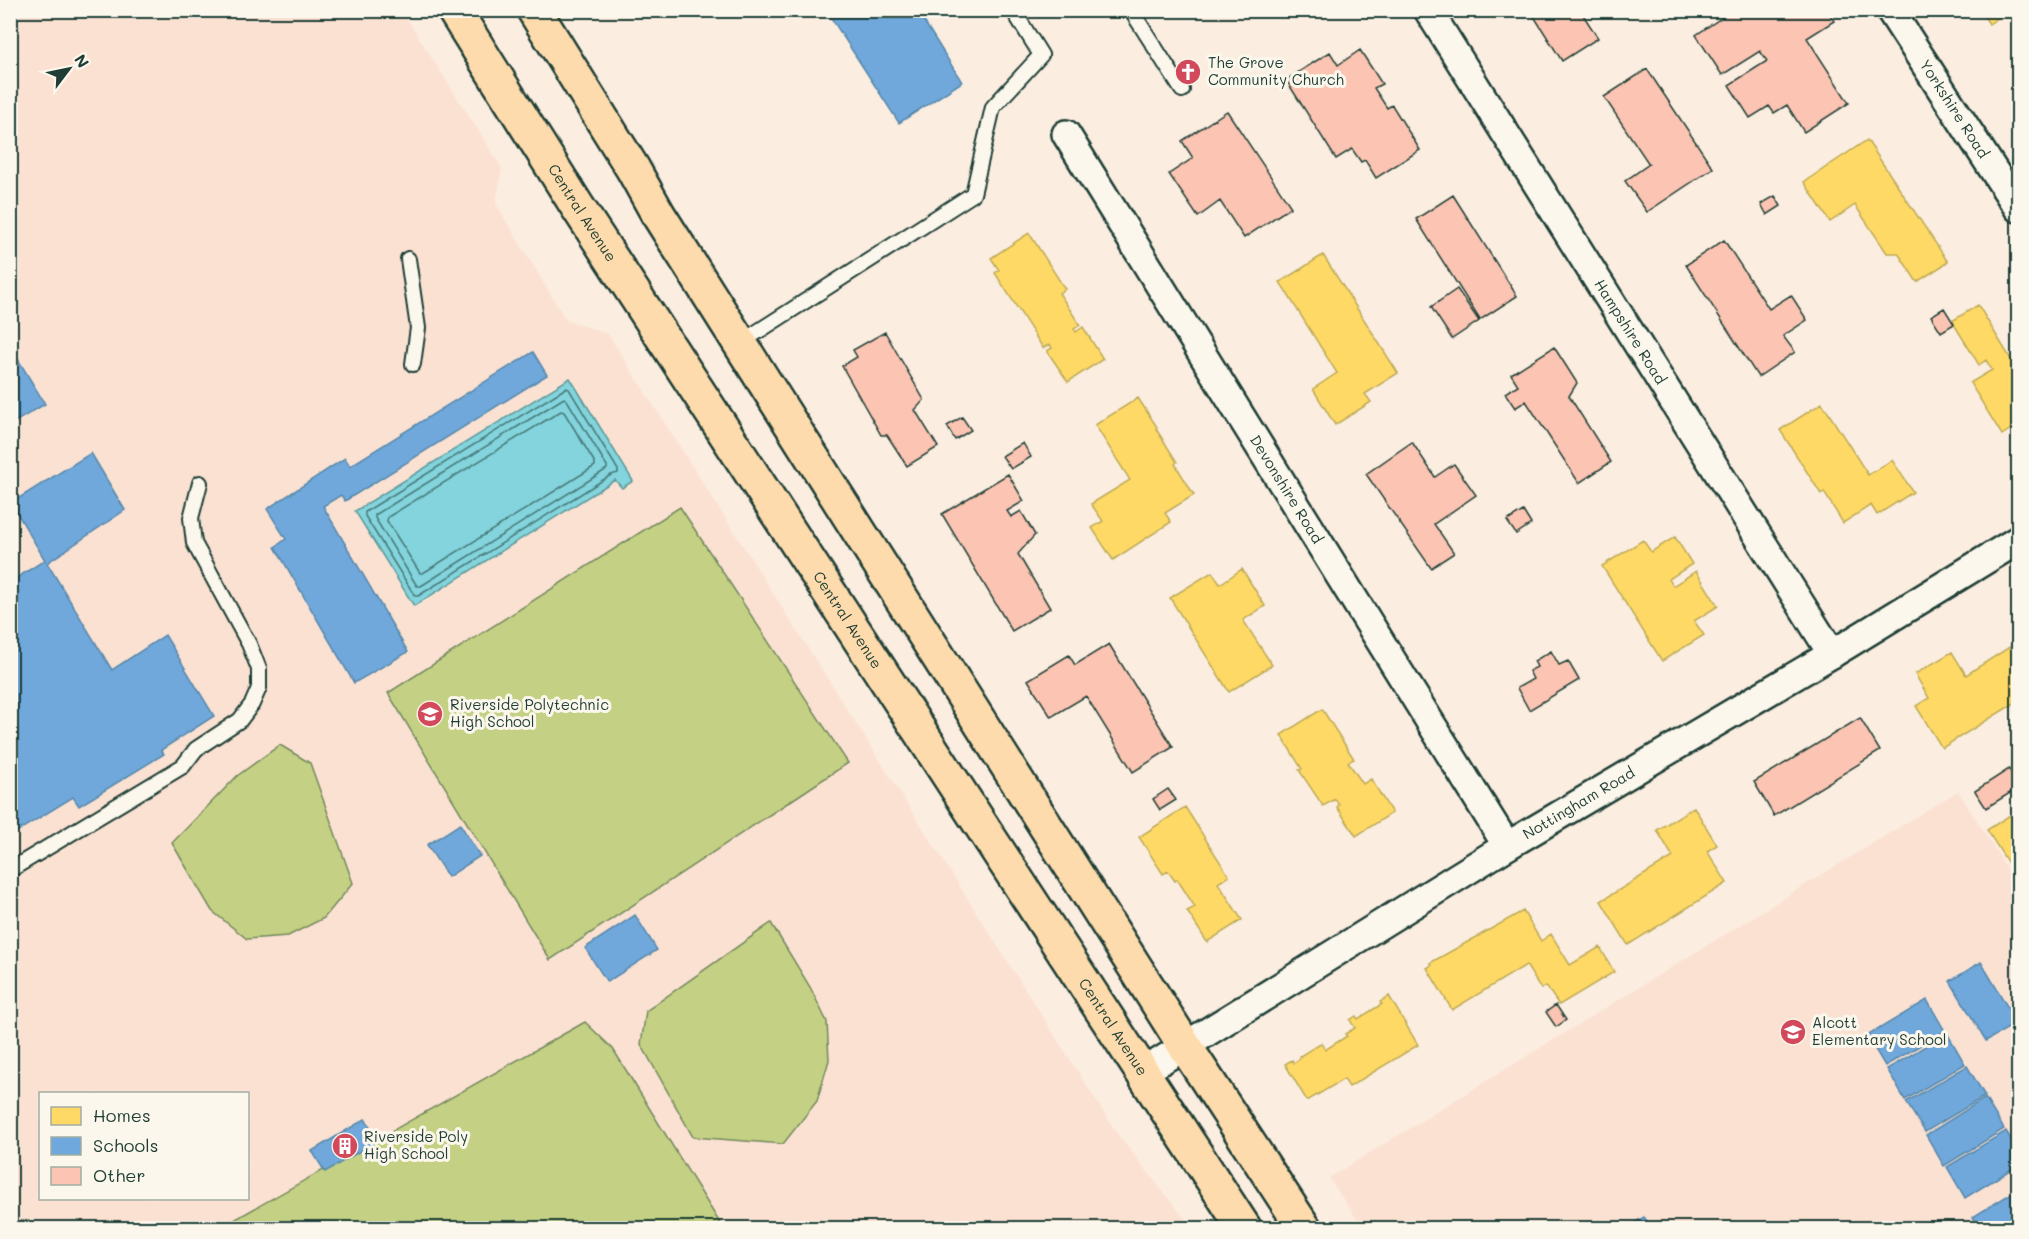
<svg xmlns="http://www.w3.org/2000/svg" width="2029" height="1239" viewBox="0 0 2029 1239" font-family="Mali,sans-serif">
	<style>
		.built { fill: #fbe1d2; fill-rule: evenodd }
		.green { fill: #c4d184; stroke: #72875c; stroke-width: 1.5 }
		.water { fill: #83d4dd; stroke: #5b9899; stroke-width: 1.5 }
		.homes { fill: #ffd966; stroke: #bcaa57; stroke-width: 1.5 }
		.schools { fill: #6fa8dc; stroke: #5788aa; stroke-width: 1.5 }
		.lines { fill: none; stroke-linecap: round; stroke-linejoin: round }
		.shore { stroke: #477978; stroke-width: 1.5 }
		.building { fill: #fcc4b2; stroke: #1f3d34; stroke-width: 1.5 }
		.service-casing { stroke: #1f3d34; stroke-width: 18 }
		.minor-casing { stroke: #1f3d34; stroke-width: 32 }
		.primary-casing { stroke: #1f3d34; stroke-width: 38 }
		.service { stroke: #fbf7ec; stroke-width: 14 }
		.minor { stroke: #fbf7ec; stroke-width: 27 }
		.primary { stroke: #fedbac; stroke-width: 33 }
		.labels { text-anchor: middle; stroke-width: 6; stroke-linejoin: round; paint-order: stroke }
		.poi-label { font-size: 15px; fill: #1f3d34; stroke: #fbf7ec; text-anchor: start }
		.street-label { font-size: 15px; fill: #1f3d34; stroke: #fbf7ec }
	</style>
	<rect width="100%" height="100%" fill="#fbede0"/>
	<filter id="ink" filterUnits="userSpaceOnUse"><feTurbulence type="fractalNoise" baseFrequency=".0167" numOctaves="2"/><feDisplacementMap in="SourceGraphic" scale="12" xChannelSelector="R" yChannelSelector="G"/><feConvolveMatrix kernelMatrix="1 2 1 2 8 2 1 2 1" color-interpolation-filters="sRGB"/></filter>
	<g filter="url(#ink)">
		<!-- built -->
		<path class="built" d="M10,11H402L502,168L496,204L566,320L608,334L1118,1135L1192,1228H11ZM40,1094H248V1198H40Z
			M1958,791L2018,886V1228H1363L1329,1178Z"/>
		<!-- green -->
		<path class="green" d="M680,507L848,763L550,960L388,693Z
			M280,745L310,763L353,883L324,918L288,936L247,939L212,911L172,843L237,776Z
			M771,923L810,987L827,1022L829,1060L817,1101L783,1144L693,1137L641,1044L646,1011Z
			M585,1022L613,1049L723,1228H220Z"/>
		<!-- water -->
		<path class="water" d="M570,378L633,481L622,488L615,480L414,606L355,511Z"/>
		<!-- homes -->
		<path class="homes" d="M1980,10H2009L1989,24Z
			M1867,140L1948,262L1917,282L1898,253H1887L1855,205L1830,222L1804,182Z
			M1029,233L1065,289L1059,293L1080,325L1074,329L1076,332L1083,327L1103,359L1068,382L1047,351L1052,348L1050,344L1043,348L995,273L999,270L991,258Z
			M1323,255L1398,373L1365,394L1371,402L1335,425L1313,389L1337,373L1280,282Z
			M1978,305L2018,371V424L2002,435L1970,383L1992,370L1986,360L1979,365L1952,321Z
			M1138,398L1157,427L1156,429L1177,462L1175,464L1194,495L1165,513L1171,522L1113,560L1092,528L1103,521L1091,504L1130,480L1095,425Z
			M1822,403L1868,475L1892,460L1913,492L1877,515L1871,505L1843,523L1824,492L1821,494L1780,430Z
			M1675,537L1692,564L1669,579L1673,586L1696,571L1718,606L1694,621L1704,635L1662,661L1602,566L1643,540L1651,552Z
			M1242,569L1265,606L1243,620L1272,665L1229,692L1170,598L1212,572L1220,584Z
			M2011,646L2018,658V701L1942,748L1916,706L1929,698L1915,674L1952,652L1966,675Z
			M1322,709L1354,759L1348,762L1363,784L1371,779L1392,813L1356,836L1337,807L1339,805L1335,799L1323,806L1299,770L1302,769L1281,735Z
			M1185,807L1229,876L1218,883L1242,920L1207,942L1187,911L1195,907L1177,879L1175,881L1168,871L1163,874L1139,837Z
			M1694,807L1717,845L1707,851L1727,883L1628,945L1601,901L1673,857L1657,830Z
			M2018,810V879L1987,830Z
			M1523,911L1541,941L1551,934L1570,965L1600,947L1614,972L1559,1005L1546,986L1541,989L1526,965L1452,1010L1427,968L1432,965L1430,963Z
			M1389,996L1418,1045L1349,1087L1344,1079L1307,1101L1285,1064L1292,1060L1294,1063L1301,1058L1300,1056L1321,1043L1325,1050L1347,1036L1345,1034L1355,1028L1350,1020L1356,1016L1358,1019L1382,1004L1380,1002Z"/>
		<!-- schools -->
		<path class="schools" d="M826,10H917L962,82L899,123Z
			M10,346L45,404L10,425Z
			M533,352L547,375L345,501L341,495L323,506L408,652L354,683L275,547L286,539L267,509L345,458L350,466Z
			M91,453L125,510L47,563L112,670L165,635L214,716L161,750L164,754L79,806L73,797L10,836V582L45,560L11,503Z
			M460,824L480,856L448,877L427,845Z
			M635,915L657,950L607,982L585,948Z
			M1981,962L2017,1023L1986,1041L1950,981Z
			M1927,1000L1945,1031L1885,1066L1867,1036Z
			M1947,1033L1965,1064L1905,1100L1887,1069Z
			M1967,1066L1985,1096L1925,1132L1906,1102Z
			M2018,1085V1102L2011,1090Z
			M1985,1098L2004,1129L1944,1166L1926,1135Z
			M365,1119L379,1140L325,1172L312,1151Z
			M2006,1131L2018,1151V1165L1965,1198L1947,1167Z
			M2018,1189V1228H1980L1973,1217Z
			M1644,1217L1652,1228H1626Z"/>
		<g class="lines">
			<!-- shore -->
			<path class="shore" d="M566,388L569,389L618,470V473L611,475L418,596H415L365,516V512Z
				M564,398L567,400L607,466V469L421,586H417L375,518V515Z
				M561,411L564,412L595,463V466L423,573H420L387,521L388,517Z"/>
		</g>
		<!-- building -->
		<path class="building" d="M1530,10H1580L1598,38L1562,61Z
			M1733,10H1827L1834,21L1807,38L1849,103L1804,132L1787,105L1774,113L1769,106L1750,118L1729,85L1767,61L1760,51L1722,75L1696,35Z
			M1360,50L1382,84L1374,88L1387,108L1392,105L1420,150L1376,178L1365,160L1361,162L1352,149L1336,159L1286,80L1330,52L1338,65Z
			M1647,69L1713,168L1647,212L1625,181L1649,164L1604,97Z
			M1227,111L1291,207L1244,238L1220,201L1198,217L1169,174L1193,158L1182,141Z
			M1453,195L1517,296L1480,320L1416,219Z
			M1775,196L1781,206L1767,215L1761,204Z
			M1724,240L1769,309L1791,295L1807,320L1783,336L1795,352L1758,377L1686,265Z
			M1457,289L1479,321L1452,339L1431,307Z
			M1944,308L1954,324L1941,332L1931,316Z
			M885,332L924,400L915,410L938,447L907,466L887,435H881L842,366L857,357L853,350Z
			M1554,347L1577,383L1569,396L1611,462L1579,483L1526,401L1515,408L1505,393L1518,385L1511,374Z
			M962,417L971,430L955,440L947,426Z
			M1412,442L1435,477L1454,464L1476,495L1434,524L1454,553L1431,568L1366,474Z
			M1023,443L1031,457L1011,469L1002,456Z
			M1008,474L1024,501L1007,511L1011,517L1021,511L1035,535L1018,554L1050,608L1012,631L942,514Z
			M1523,511L1531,524L1516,534L1507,521Z
			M1109,644L1173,747L1133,772L1086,696L1051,717L1028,680L1069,655L1075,665Z
			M1551,651L1559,665L1568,661L1579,680L1529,710L1517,688L1533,679L1529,671L1537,667L1534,661Z
			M1860,718L1880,751L1774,816L1754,782Z
			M2009,769L2018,785V788L1986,808L1975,791Z
			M1168,789L1176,800L1160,810L1153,799Z
			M1556,1005L1566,1020L1556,1027L1546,1012Z"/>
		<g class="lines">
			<!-- service casing -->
			<g class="service-casing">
				<path id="service" d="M1131,10L1182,90
					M408,259L418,328L413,364
					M740,343L973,194L993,107L1041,55L1013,10
					M10,870L183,766L196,749L240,720L252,704L259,688V669L249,644L194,543L191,518L200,483"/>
			</g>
			<!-- minor casing -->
			<g class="minor-casing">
				<g id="minor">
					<path id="s1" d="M1428,10L1832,654"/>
					<path id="s2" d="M1890,10L2018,208"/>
					<path id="s3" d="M1066,134L1507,846"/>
					<path id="s4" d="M1143,1072L1507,846L1832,654L2018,540"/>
				</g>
			</g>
			<!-- primary casing -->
			<g class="primary-casing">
				<g id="primary">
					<path id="s5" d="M454,10L577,206L1244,1228"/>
					<path d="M534,10L633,169L658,214L1185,1046L1304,1228"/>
				</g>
			</g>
			<!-- service -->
			<use href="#service" class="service"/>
			<!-- minor -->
			<use href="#minor" class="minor"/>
			<!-- primary -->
			<use href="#primary" class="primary"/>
		</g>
	</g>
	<!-- icons -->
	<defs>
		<g id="church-disc" transform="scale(1.35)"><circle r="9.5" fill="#d1495b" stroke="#fbf7ec"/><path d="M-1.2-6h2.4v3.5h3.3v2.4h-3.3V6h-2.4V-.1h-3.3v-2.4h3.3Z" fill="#fff"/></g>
		<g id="school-disc" transform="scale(1.35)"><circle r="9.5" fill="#d1495b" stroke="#fbf7ec"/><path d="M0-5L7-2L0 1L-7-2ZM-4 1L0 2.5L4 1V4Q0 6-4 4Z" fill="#fff"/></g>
		<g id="building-disc" transform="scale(1.35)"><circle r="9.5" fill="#d1495b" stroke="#fbf7ec"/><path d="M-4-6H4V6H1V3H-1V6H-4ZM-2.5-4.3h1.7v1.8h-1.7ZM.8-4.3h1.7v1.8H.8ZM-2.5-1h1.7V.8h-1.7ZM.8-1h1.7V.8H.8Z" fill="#fff"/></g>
	</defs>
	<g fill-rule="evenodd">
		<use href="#church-disc" x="1188" y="72"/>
		<use href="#school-disc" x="430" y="714"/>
		<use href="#school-disc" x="1793" y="1032"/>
		<use href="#building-disc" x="345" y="1146"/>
	</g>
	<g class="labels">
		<!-- poi labels -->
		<g class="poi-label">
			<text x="1208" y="68">The Grove<tspan x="1208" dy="17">Community Church</tspan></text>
			<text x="450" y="710">Riverside Polytechnic<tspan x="450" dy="17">High School</tspan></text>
			<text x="1812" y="1028">Alcott<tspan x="1812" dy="17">Elementary School</tspan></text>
			<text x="364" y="1142">Riverside Poly<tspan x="364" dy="17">High School</tspan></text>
		</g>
		<!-- street labels -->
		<g class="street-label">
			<text dy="5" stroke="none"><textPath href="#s2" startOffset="118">Yorkshire Road</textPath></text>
			<text dy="5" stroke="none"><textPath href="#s5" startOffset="240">Central Avenue</textPath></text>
			<text dy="5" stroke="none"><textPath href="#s1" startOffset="380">Hampshire Road</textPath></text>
			<text dy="5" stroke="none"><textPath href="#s3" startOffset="418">Devonshire Road</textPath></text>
			<text dy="5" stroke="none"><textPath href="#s5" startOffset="726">Central Avenue</textPath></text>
			<text dy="5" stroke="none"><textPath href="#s4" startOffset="512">Nottingham Road</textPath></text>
			<text dy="5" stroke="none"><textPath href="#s5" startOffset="1212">Central Avenue</textPath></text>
		</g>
	</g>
	<!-- margin -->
	<rect width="2029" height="1239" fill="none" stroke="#fbf7ec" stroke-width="36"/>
	<rect x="18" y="18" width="1993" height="1203" fill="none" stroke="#1f3d34" stroke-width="2" filter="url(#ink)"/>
	<!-- legend -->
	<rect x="39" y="1092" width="210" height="108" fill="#fbf7ec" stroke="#a3ada2" stroke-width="1.5"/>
	<rect x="51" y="1107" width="30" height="18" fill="#ffd966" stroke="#a3ada2" stroke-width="1.5"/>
	<text x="93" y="1122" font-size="18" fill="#1f3d34">Homes</text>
	<rect x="51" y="1137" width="30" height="18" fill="#6fa8dc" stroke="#a3ada2" stroke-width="1.5"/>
	<text x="93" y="1152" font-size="18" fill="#1f3d34">Schools</text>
	<rect x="51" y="1167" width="30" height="18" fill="#fcc4b2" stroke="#a3ada2" stroke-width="1.5"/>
	<text x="93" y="1182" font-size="18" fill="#1f3d34">Other</text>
	<!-- north arrow -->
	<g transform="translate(69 69) rotate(58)" stroke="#fbf7ec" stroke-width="4.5" paint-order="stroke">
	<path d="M0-4.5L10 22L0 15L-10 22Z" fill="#1f3d34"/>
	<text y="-9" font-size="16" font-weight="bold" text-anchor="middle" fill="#1f3d34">N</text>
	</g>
</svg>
